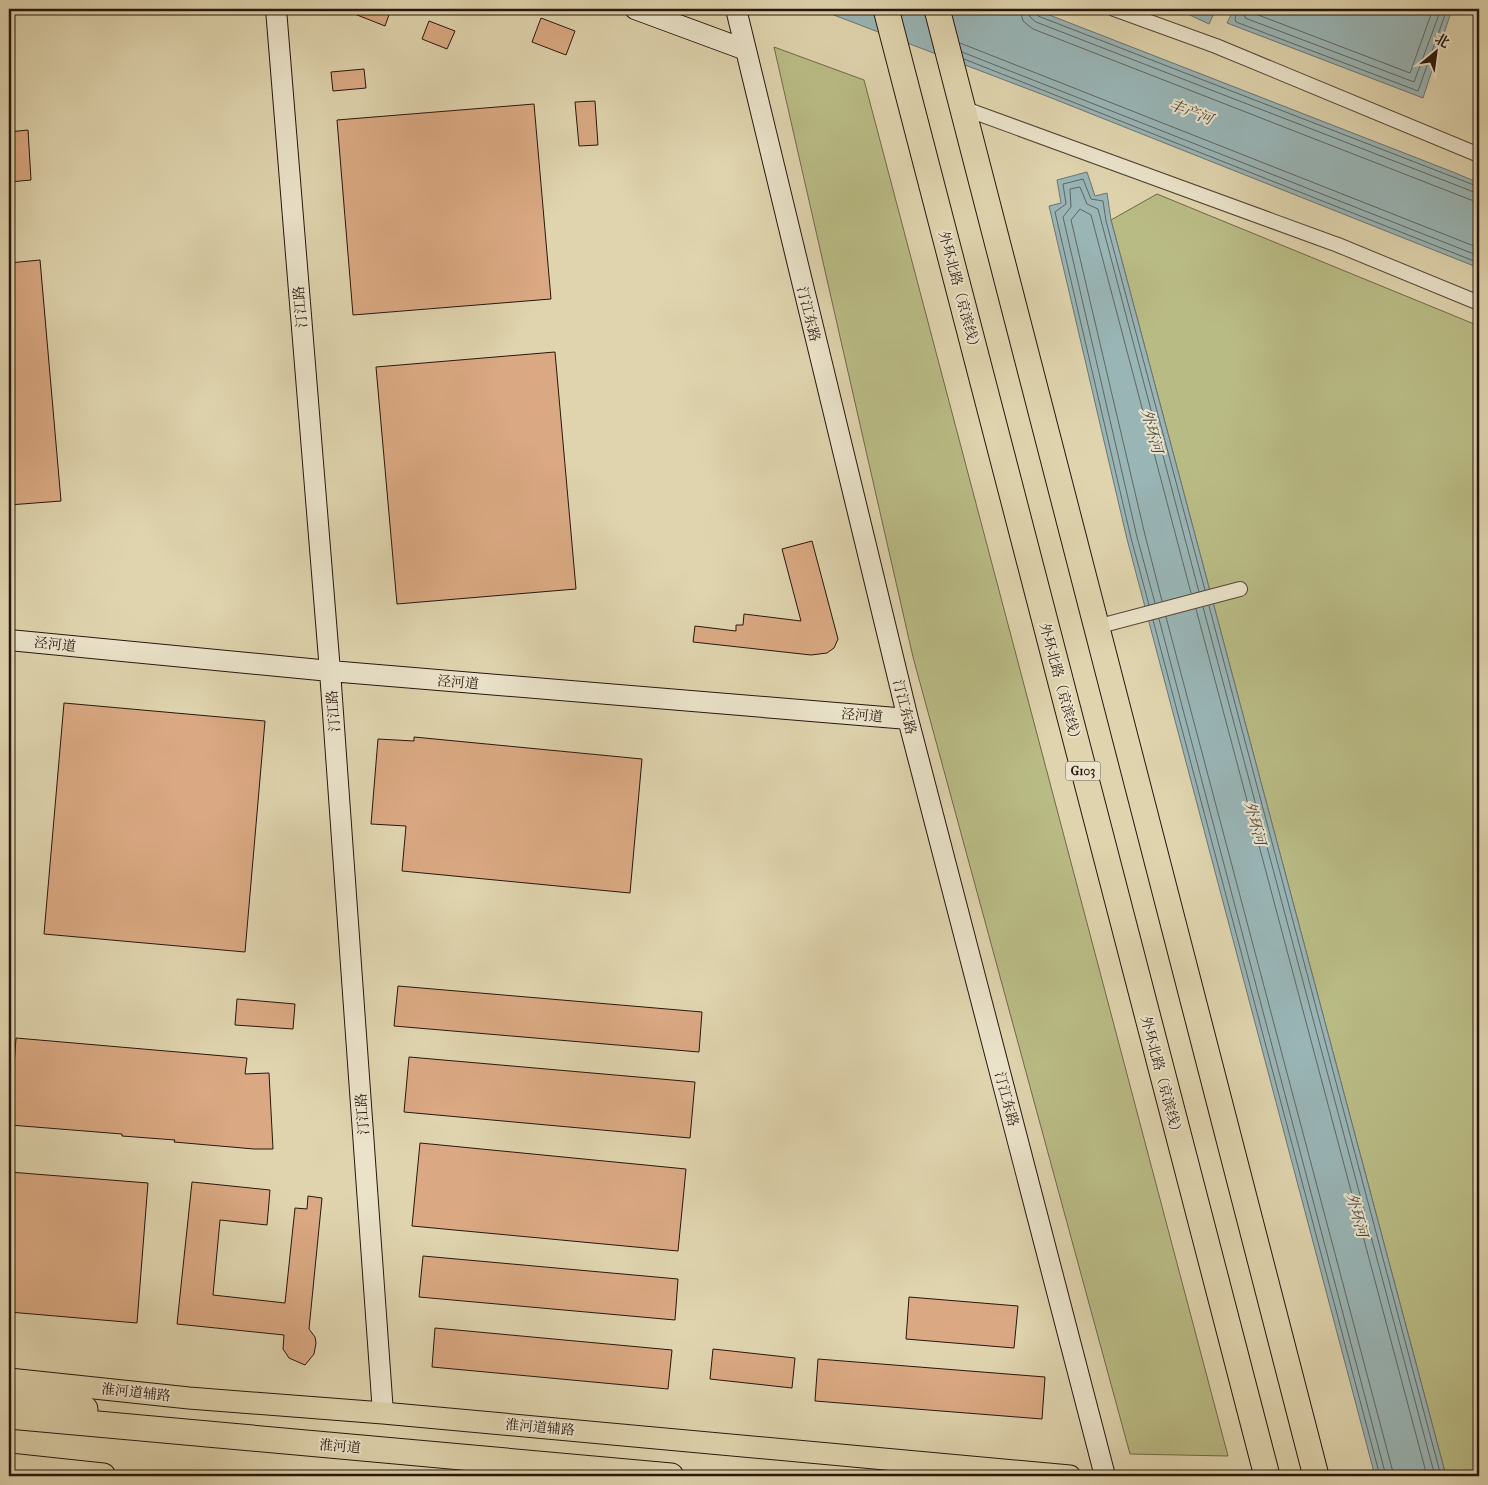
<svg xmlns="http://www.w3.org/2000/svg" width="1488" height="1485" viewBox="0 0 1488 1485" font-family="'IM FELL French Canon','Noto Serif SC',serif">
	<style>
		.green { fill: #b9bb85; stroke: #71684a }
		.water { fill: #99b5b6; stroke: #6c7573 }
		.lines { fill: none; stroke-linecap: round; stroke-linejoin: round }
		.shore { stroke: #616662; stroke-width: 1 }
		.building { fill: #daa983; stroke: #29160f }
		.street-casing { stroke: #564637; stroke-width: 16 }
		.secondary-casing { stroke: #29160f; stroke-width: 22 }
		.primary-casing { stroke: #29160f; stroke-width: 23 }
		.highway-casing { stroke: #29160f; stroke-width: 27 }
		.street { stroke: #eae3ca; stroke-width: 14 }
		.secondary { stroke: #eae3ca; stroke-width: 20 }
		.primary { stroke: #dfd4ae; stroke-width: 21 }
		.highway { stroke: #dfd4ae; stroke-width: 25 }
		.labels { text-anchor: middle; stroke-width: 4; stroke-linejoin: round; paint-order: stroke }
		.shield { fill: #eae3ca; stroke: #635447; stroke-width: 1 }
		.shield-label { font-size: 12px; font-weight: bold; fill: #29160f }
		.street-label { font-size: 14px; fill: #29160f; stroke: #eae3ca }
		.water-label { font-size: 15px; font-style: italic; fill: #4b4641; stroke: #eae3ca }
	</style>
	<rect width="100%" height="100%" fill="#dfd4ae"/>
	<filter id="stains"><feTurbulence type="fractalNoise" baseFrequency=".004" numOctaves="4"/><feColorMatrix values="0 0 0 0 .2 0 0 0 0 .09 0 0 0 0 .02 0 0 0 .5 -.17"/></filter>
	<radialGradient id="worn" r=".72"><stop offset=".6" stop-color="#630" stop-opacity="0"/><stop offset="1" stop-color="#630" stop-opacity=".3"/></radialGradient>
	<!-- green -->
	<path class="green" d="M774,47L864,80L1228,1456L1130,1454L913,657Z
		M1157,194L1479,326V1476H1446L1111,220Z"/>
	<!-- water -->
	<path class="water" d="M818,9H1034L1453,172L1479,183V268L1049,97Z
		M1177,9H1216L1209,24Z
		M1234,9H1452L1423,98L1227,23Z
		M1087,172L1095,196L1107,193L1111,220L1446,1476H1375L1127,539L1049,206L1061,203L1057,180Z"/>
	<g class="lines">
		<!-- shore -->
		<path class="shore" d="M1020,9L1023,21L1033,29L1471,200L1479,201
			M1028,9L1030,17L1036,22L1479,194
			M1034,9L1038,16L1479,187
			M1238,9L1235,19L1236,22L1418,91L1447,9
			M1244,9L1245,18L1414,82L1441,9
			M1252,9L1253,13L1410,73L1433,9
			M960,43L1479,248
			M962,52L1479,256
			M964,59L1479,263
			M1162,601L1145,535L1071,220L1080,209L1091,215L1191,593
			M1155,603L1137,537L1063,217L1071,207L1070,189L1080,187L1087,204L1098,209L1199,592
			M1149,605L1131,538L1055,212L1066,204L1063,184L1083,179L1091,199L1103,201L1106,221L1205,590
			M1209,606L1441,1476
			M1203,607L1435,1476
			M1196,609L1427,1476
			M1166,617L1394,1476
			M1159,619L1386,1476
			M1153,620L1380,1476"/>
	</g>
	<!-- building -->
	<path class="building" d="M342,9H391L385,26Z
		M541,18L575,31L566,55L532,42Z
		M429,21L455,31L447,49L422,39Z
		M364,69L366,88L333,91L331,72Z
		M595,101L598,145L579,146L575,102Z
		M534,104L551,299L353,315L337,120Z
		M28,130L31,180L9,182V132Z
		M40,260L61,501L9,505V263Z
		M555,352L576,589L397,604L376,367Z
		M812,541L838,639L834,648L827,653L811,655L693,642L695,626L736,631V625H743L744,614L801,621L782,549Z
		M64,703L265,721L245,952L44,934Z
		M414,737L642,759L630,893L402,871L406,826L371,824L378,739L414,741Z
		M398,986L702,1012L699,1052L394,1026Z
		M237,999L295,1004L293,1029L235,1025Z
		M16,1038L247,1058L245,1074L269,1073L273,1149H254L174,1142L175,1140L122,1136V1134L10,1125Z
		M409,1057L695,1082L690,1138L404,1112Z
		M420,1143L686,1169L678,1251L412,1226Z
		M9,1172L148,1183L137,1323L9,1312Z
		M192,1182L270,1190L267,1225L220,1220L213,1295L285,1303L295,1208L307,1209L308,1196L322,1198L309,1329L315,1337L316,1343L314,1354L305,1365L289,1358L283,1349L284,1335L177,1324Z
		M423,1256L678,1279L675,1320L419,1297Z
		M909,1297L1018,1306L1014,1348L906,1339Z
		M435,1328L672,1350L668,1389L432,1367Z
		M713,1349L795,1358L792,1388L710,1379Z
		M818,1359L1045,1377L1042,1419L815,1401Z"/>
	<g class="lines">
		<!-- street casing -->
		<g class="street-casing">
			<path id="street" d="M1114,9L1216,46L1479,155
				M963,108L1338,245L1479,303
				M1096,627L1240,589"/>
		</g>
		<!-- secondary casing -->
		<g class="secondary-casing">
			<path id="secondary" d="M276,9L330,671L383,1413
				M635,9L746,50L908,719L1105,1476
				M736,9L746,50
				M9,640L330,671L908,719"/>
		</g>
		<!-- primary casing -->
		<g class="primary-casing">
			<path id="primary" d="M9,1379L189,1398L383,1413L1070,1476"/>
		</g>
		<!-- highway casing -->
		<g class="highway-casing">
			<path id="highway" d="M886,9L1267,1476
				M937,9L1316,1476
				M9,1394L85,1409
				M9,1416L671,1476
				M9,1466L103,1476"/>
		</g>
		<!-- street -->
		<use href="#street" class="street"/>
		<!-- secondary -->
		<use href="#secondary" class="secondary"/>
		<!-- primary -->
		<use href="#primary" class="primary"/>
		<!-- highway -->
		<use href="#highway" class="highway"/>
	</g>
	<g class="labels">
		<!-- shield labels -->
		<rect class="shield" x="1065.5" y="761.5" width="35" height="19" rx="4"/>
		<g class="shield-label">
			<text x="1083" y="775">G103</text>
		</g>
		<!-- street labels -->
		<g class="street-label">
			<text transform="translate(960 292) rotate(75)" y="5">外环北路（京滨线）</text>
			<text transform="translate(300 307) rotate(-95)" y="5">汀江路</text>
			<text transform="translate(809 314) rotate(76)" y="5">汀江东路</text>
			<text transform="translate(55 644) rotate(6)" y="5">泾河道</text>
			<text transform="translate(458 682) rotate(5)" y="5">泾河道</text>
			<text transform="translate(1061 684) rotate(75)" y="5">外环北路（京滨线）</text>
			<text transform="translate(905 707) rotate(76)" y="5">汀江东路</text>
			<text transform="translate(333 711) rotate(-94)" y="5">汀江路</text>
			<text transform="translate(862 715) rotate(5)" y="5">泾河道</text>
			<text transform="translate(1162 1077) rotate(75)" y="5">外环北路（京滨线）</text>
			<text transform="translate(1007 1099) rotate(75)" y="5">汀江东路</text>
			<text transform="translate(362 1114) rotate(-94)" y="5">汀江路</text>
			<text transform="translate(136 1392) rotate(6)" y="5">淮河道辅路</text>
			<text transform="translate(540 1427) rotate(5)" y="5">淮河道辅路</text>
			<text transform="translate(340 1446) rotate(5)" y="5">淮河道</text>
		</g>
		<!-- water labels -->
		<g class="water-label">
			<text transform="translate(1191 112) rotate(21)" y="5">丰产河</text>
			<text transform="translate(1152 431) rotate(75)" y="5">外环河</text>
			<text transform="translate(1255 823) rotate(75)" y="5">外环河</text>
			<text transform="translate(1357 1215) rotate(75)" y="5">外环河</text>
		</g>
	</g>
	<!-- margin -->
	<rect width="1488" height="1485" fill="none" stroke="#dfd4ae" stroke-width="30"/>
	<rect x="10" y="10" width="1468" height="1465" fill="none" stroke="#29160f" stroke-width="2.5"/>
	<rect x="15" y="15" width="1458" height="1455" fill="none" stroke="#29160f"/>
	<!-- north arrow -->
	<g transform="translate(1436 52) rotate(29)" stroke="#eae3ca" stroke-width="4" paint-order="stroke">
	<path d="M0-4L9 19L0 12L-9 19Z" fill="#29160f"/>
	<text y="-8" font-size="14" font-weight="bold" text-anchor="middle" fill="#29160f">北</text>
	</g>
	<rect width="100%" height="100%" filter="url(#stains)"/>
	<rect width="100%" height="100%" fill="url(#worn)"/>
</svg>
